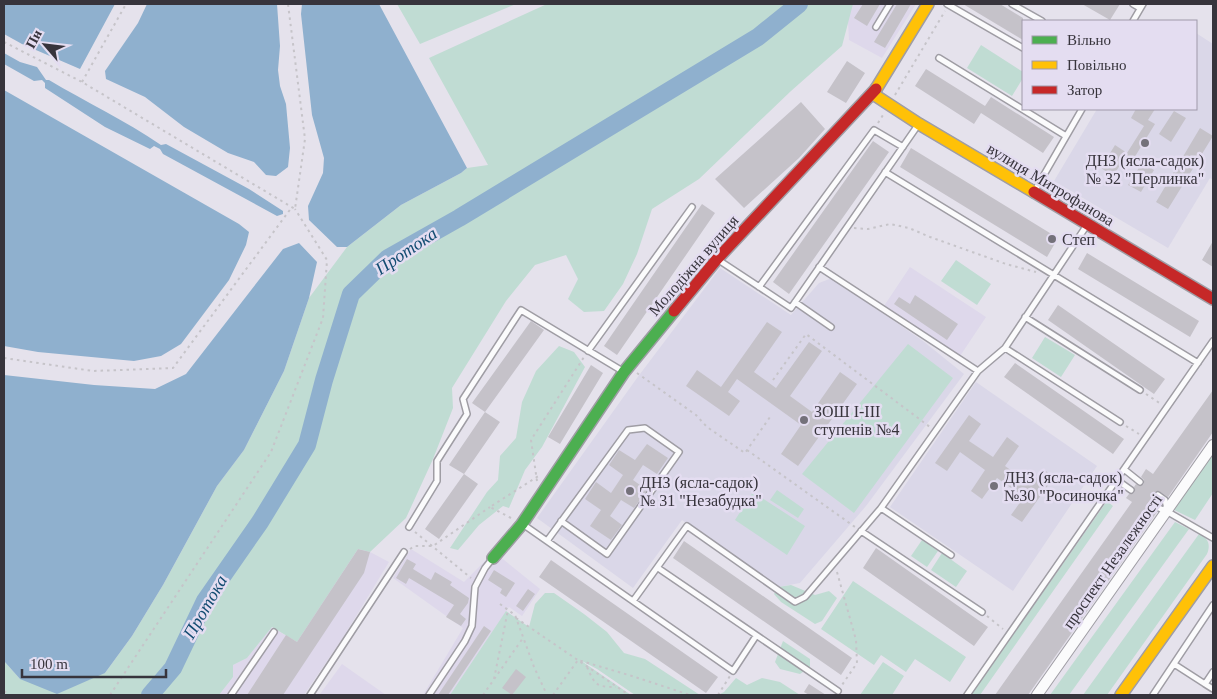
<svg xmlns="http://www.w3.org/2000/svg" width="1217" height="699" viewBox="0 0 1217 699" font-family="Georgia,serif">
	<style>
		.built { fill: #ded8eb }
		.education { fill: #dad7e8 }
		.green { fill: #c0dcd3 }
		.water { fill: #8fb0ce }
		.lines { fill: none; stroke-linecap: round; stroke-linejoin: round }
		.river { stroke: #8fb0ce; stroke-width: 18 }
		.building { fill: #c5c2c9 }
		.lane-casing { stroke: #9f9da4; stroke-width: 8 }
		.street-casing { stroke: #9f9da4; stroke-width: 12 }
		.fast-casing { stroke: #9f9da4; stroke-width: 14 }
		.slow-casing { stroke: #9f9da4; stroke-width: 14 }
		.jam-casing { stroke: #9f9da4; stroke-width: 14 }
		.path { stroke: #c6c4c9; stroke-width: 2; stroke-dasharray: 2.5 4; stroke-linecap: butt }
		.lane { stroke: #fbfbfc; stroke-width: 5 }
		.street { stroke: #fbfbfc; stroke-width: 10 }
		.fast { stroke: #4caf50; stroke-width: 11 }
		.slow { stroke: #ffc107; stroke-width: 11 }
		.jam { stroke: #c62828; stroke-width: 11 }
		.poi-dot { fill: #74717a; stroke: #e4ddf1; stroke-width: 2 }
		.labels { text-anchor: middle; stroke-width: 5; stroke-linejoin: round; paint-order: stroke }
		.poi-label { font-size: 16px; fill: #37343c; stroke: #e4ddf1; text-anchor: start }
		.street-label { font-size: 16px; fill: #37343c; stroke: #e4ddf1 }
		.water-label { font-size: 18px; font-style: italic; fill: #134c72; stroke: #e4ddf1 }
	</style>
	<rect width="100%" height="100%" fill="#e5e2ec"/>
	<!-- built -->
	<path class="built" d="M847,4H916L882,58L849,40Z
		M910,267L986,317L960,356L884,306Z
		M358,549L370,552L389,562L344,636L304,695H219L233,677V665L247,658L272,627L296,642Z
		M411,549L464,582L494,552L540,589L522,616L509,607L450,695H423L463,628L393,578Z
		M342,664L386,695L320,694Z"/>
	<!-- education -->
	<path class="education" d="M1196,33L1213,44V180L1210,178L1168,248L1054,181L1097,109H1196Z
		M720,268L791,315L819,283L832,278L923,341L964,374L866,506L800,583L778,587L682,520L633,588L537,518L637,378Z
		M976,382L1097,466L1013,591L890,507Z"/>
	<!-- green -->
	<path class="green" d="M397,4H516L420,44Z
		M547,4H853L842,46L791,91L699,179L652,209L637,254L623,284L604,311L584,312L568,299L578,279L566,255L535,265L506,301L452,388L453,408L433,459L406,518L370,552L358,549L297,642L272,627L247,658L233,665V677L219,695H4V661L20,679L105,673L132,636L163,585L217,486L244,450L284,371L309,298L347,247L401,205L461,173L467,168L488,165L429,58Z
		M981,45L1023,72V78L1012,96L967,68Z
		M956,260L991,284L977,305L941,281Z
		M1045,337L1075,355L1061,377L1032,358Z
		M908,344L953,378L854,513L802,474Z
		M559,346L574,352L585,367L542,447L525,470L509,508L503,506L479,525L458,550L450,548L487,492L498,480L500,456L516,438L522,402L536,371Z
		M1213,445V493L1195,520L1170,508Z
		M777,490L804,509L798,518L770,500Z
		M753,492L805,526L787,555L735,520Z
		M1107,501L1113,506L980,695H971Z
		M1175,522L1189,529L1069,695H1050Z
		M1199,534C1208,538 1211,544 1207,554L1107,695H1083Z
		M922,540L938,551L927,567L911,556Z
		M942,553L967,571L956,587L931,570Z
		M853,581L966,657L950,682L915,659L906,672L881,655L874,665L821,629Z
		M791,585L815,595L829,591L837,598L822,621L815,624L781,602L774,594L778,587Z
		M545,593H554L584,614L607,632L624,653L645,659L700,695H635L597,669L580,660L631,695H450L506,611L529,627L535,604Z
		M783,641L810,659V667L800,674L780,669L775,662Z
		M883,662L904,676L892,695H860Z
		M736,678L747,685L762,678L780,682L800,695H718L724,692Z"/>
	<!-- water -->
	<path class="water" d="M4,4H115L80,69L22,44L4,34Z
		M147,4H277L280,46L278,70L280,86L286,104L290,148L288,167L276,176L266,175L254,162L228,153L184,127L145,97L106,79L105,71L138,23Z
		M302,4H379L467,168L461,173L401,205L347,247H337L309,220L308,206L323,173L324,158L312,115L301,14Z
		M4,53L20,62L37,67L46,80H49C86,102 126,121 161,145L166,144L249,189L283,211V214L277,216L163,154L160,149L154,146L150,149L105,127L45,88V83L42,80L34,81L4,64Z
		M4,90L239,224L249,232L246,245L229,280L181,344L161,356L134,361L38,352L4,346Z
		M299,243L317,262L309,298L284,371L244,450L217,486L163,585L132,636L105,673L57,694L20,679L4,661V375L94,385L155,389L186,374L283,249Z"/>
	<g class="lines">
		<!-- river -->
		<path class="river" d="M150,695L173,668L205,601L260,522L307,445L324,380L351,294L388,258L459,218L758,37L799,4"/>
	</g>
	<!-- building -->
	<path class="building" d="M863,4H880L867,26L854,18Z
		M897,4H911L885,48L874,42Z
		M963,4H1000L1023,18V40Z
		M1082,4H1120L1110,20Z
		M847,61L865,73L846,103L827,92Z
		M926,69L985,106L991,97L1054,137L1043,153L981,113L974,124L915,86Z
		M801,102L825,129L799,158L744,208L715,179Z
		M1136,109H1155L1148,120L1155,124L1131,163L1124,159L1113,176L1101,168L1115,145L1127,153L1144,126L1131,118Z
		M1174,111L1186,118L1171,142L1159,134Z
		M1200,128L1213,136L1168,209L1156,202Z
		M873,141L889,152L789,294L773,282Z
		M911,148L1058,238L1047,257L900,167Z
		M1142,163L1154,170L1141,192L1128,185Z
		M702,204L715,213L617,355L604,346Z
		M1213,241V267L1202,260Z
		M1087,253L1199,321L1190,337L1078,269Z
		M915,295L958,324L947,340L894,304L899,297L910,304Z
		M1058,305L1165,379L1154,394L1048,320Z
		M531,321L544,330L485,412L472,403Z
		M767,322L782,332L754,372L776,388L809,342L822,351L790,396L812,412L840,372L857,384L798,466L781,454L801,425L737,379L728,392L740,401L729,416L686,386L697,370L721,387Z
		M1015,363L1124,439L1113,454L1004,377Z
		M591,365L603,373L560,444L548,437Z
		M1213,390V432L1168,497L1159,491L1154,493L1156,499L1154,501L1149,502L1148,506L1157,512L1028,695H995L1132,502L1126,498L1129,494L1134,493L1135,490L1134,487L1136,484L1140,486L1144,484V480L1141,477L1146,469L1153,474Z
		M485,412L500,422L464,474L449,465Z
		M969,415L981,424L969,441L993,457L1007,437L1019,446L1005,466L1032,485L1043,469L1054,477L1022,522L1011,515L1024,497L997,478L982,499L971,491L985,470L960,452L947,471L935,463Z
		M647,444L668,458L657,474L643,465L633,480L647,490L634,508L621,500L610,516L622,525L611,540L590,526L601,510L585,499L596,482L611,493L623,475L609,465L619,450L635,460Z
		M464,474L478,484L439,539L425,529Z
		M684,541L852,658L841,675L673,558Z
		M876,548L988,627L974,646L863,568Z
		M358,549L370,552L364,573L283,695H247L286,635L297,642Z
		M407,559L416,564L413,569L431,580L435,572L452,582L450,585L469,598L468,603L460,614L466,619L461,626L446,617L454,605L409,578L406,584L396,578Z
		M551,560L718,677L706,693L539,577Z
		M494,570L515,583L506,597L500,593L502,589L488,580Z
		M528,589L535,594L523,611L516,606Z
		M484,626L491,631L448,695H438Z
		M516,669L526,677L512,695L502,688Z
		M809,684L826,695H809L804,692Z"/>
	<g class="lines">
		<!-- lane casing -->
		<g class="lane-casing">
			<path id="lane" d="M947,4L1023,48
				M1012,4L1042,21
				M1133,4L1140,8
				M1133,21L1143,4
				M876,27L890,4
				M939,58L1066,136
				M885,172L1198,363
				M1034,192L1082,109
				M717,259L791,308L918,125
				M819,267L978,371
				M759,287L874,130L903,147
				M795,302L831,327
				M1025,317L1140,390
				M1005,348L1120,422
				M588,351L692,207
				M1125,470L1140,482
				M1117,480L1131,490
				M1158,495L1165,500L1167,509
				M1152,505L1168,512L1213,538
				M881,508L951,555
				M524,525L733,671L756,636
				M409,527L437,481V461L467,414L463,399L521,310L624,372
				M861,531L982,612
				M547,541L628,430L645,428L679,452L607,554L561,521
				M658,568L838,691
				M633,601L687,526L795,602L805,597L881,508L978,371L1005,348L1087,225
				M1174,664L1205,684L1213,672
				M1205,684L1213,689
				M231,695L274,632
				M310,695L404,552
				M429,695L465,641L472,626L475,587L485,568L493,558
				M967,695L1213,341
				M1153,695L1213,605"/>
		</g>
		<!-- street casing -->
		<g class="street-casing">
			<path id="street" d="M1037,695L1213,445"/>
		</g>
		<!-- fast casing -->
		<g class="fast-casing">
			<path id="fast" d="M493,558L522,524L624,372L674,311"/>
		</g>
		<!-- slow casing -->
		<g class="slow-casing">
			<path id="slow" d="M876,89L928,4
				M873,94L919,124L1034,192
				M1121,695L1213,566"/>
		</g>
		<!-- jam casing -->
		<g class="jam-casing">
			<path id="jam" d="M1034,192L1213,299
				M674,311L717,259L876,89"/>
		</g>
		<!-- path -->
		<path class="path" d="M4,42L82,82L295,209L305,139L288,4
			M82,82L126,4
			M895,95L945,11
			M878,123L883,115
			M854,228L868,229L890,224L909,228L930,237L1006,264L1036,272
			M4,358L93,371L173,368L292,207
			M637,373L696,415L707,427L745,453L770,417
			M773,380L806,334L930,427
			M1146,394L1161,404
			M1126,426L1139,434
			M747,450L855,527
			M537,481L531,440L584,357
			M511,518L490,507L540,475
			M415,532L471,578
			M410,549L415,546H433L490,507
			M837,572L856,640L857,663L842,685
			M500,604L515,615L534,667L547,695
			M987,616L1003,629
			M516,618L629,695
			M587,667C595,685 596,687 616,687
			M494,679L508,610
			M4,691L10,695
			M110,695L271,452L323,318L327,260L295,209
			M483,695L523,638
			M553,695L578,660L632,676L690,695
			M718,695L730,676"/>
		<!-- lane -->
		<use href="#lane" class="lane"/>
		<!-- street -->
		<use href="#street" class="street"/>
		<!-- fast -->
		<use href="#fast" class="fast"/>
		<!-- slow -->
		<use href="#slow" class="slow"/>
		<!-- jam -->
		<use href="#jam" class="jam"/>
	</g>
	<!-- markers -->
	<g class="poi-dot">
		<circle cx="1145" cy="143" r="5"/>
		<circle cx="1052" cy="239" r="5"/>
		<circle cx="804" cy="420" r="5"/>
		<circle cx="994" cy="486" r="5"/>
		<circle cx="630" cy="491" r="5"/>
	</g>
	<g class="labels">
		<!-- poi labels -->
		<g class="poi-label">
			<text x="1145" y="166" text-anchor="middle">ДНЗ (ясла-садок)<tspan x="1145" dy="18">№ 32 "Перлинка"</tspan></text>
			<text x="1062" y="245">Степ</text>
			<text x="814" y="417">ЗОШ І-ІІІ<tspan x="814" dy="18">ступенів №4</tspan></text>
			<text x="1004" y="483">ДНЗ (ясла-садок)<tspan x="1004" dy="18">№30 "Росиночка"</tspan></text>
			<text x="640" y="488">ДНЗ (ясла-садок)<tspan x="640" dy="18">№ 31 "Незабудка"</tspan></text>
		</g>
		<!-- street labels -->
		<g class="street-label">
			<text transform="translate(1051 184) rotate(31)" y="6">вулиця Митрофанова</text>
			<text transform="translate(693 265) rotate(-49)" y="6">Молодіжна вулиця</text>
			<text transform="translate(1112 561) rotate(-55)" y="6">проспект Незалежності</text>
		</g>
		<!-- water labels -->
		<g class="water-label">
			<text transform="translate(406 251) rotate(-34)" y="6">Протока</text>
			<text transform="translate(205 607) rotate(-60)" y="6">Протока</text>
		</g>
	</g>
	<!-- border -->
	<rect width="1217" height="699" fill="none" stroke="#37343c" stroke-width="10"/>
	<!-- legend -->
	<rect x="1022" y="20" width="175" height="90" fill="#e4ddf1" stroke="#9f99a9"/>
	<rect x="1032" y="36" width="25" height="8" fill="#4caf50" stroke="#9f99a9"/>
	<text x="1067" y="45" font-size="15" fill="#37343c">Вільно</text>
	<rect x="1032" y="61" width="25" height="8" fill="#ffc107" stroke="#9f99a9"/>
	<text x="1067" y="70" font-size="15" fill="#37343c">Повільно</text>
	<rect x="1032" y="86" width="25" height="8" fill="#c62828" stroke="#9f99a9"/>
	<text x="1067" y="95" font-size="15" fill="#37343c">Затор</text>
	<!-- north arrow -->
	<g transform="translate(45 45) rotate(298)" stroke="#e4ddf1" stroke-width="4" paint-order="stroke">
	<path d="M0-4L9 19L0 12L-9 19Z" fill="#37343c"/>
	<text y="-8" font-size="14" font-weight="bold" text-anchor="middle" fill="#37343c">Пн</text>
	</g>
	<!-- scale -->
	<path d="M22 669v8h144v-8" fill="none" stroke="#37343c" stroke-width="2.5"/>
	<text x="30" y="669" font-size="15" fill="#37343c" stroke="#e4ddf1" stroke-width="4" paint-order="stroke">100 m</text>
</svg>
